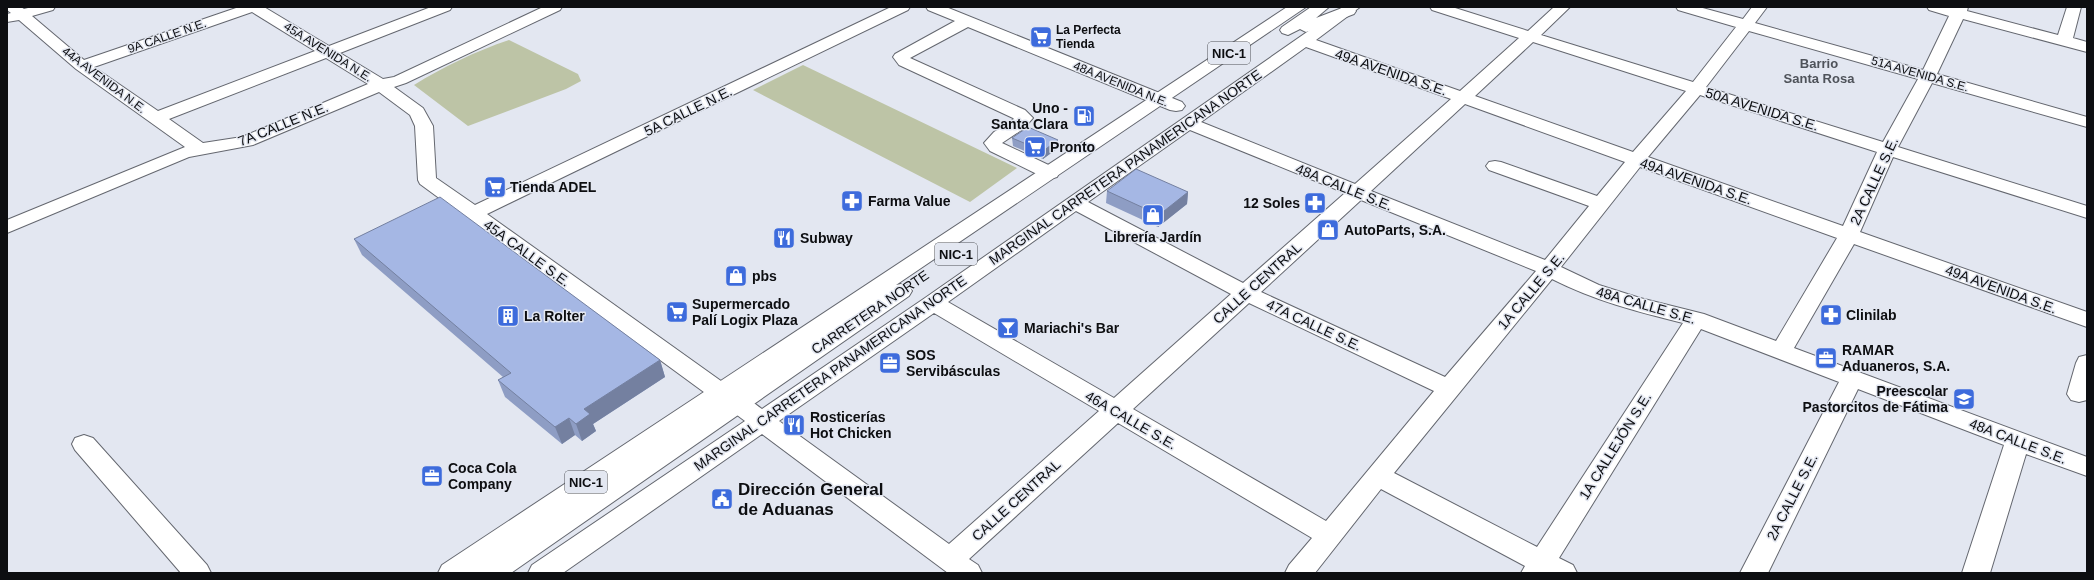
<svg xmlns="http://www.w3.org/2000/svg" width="2094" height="580" viewBox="0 0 2094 580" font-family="Helvetica,sans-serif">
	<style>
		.green { fill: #bdc4a6 }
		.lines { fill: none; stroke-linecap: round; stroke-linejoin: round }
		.minor-casing { stroke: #64676f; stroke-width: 2 }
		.highway-casing { stroke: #64676f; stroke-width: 2 }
		.minor { fill: #fff; fill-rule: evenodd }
		.highway { fill: #fff; fill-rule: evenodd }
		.wall { fill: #8e9dc4 }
		.shaded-wall { fill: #7480a0 }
		.building { fill: #a5b7e4; stroke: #7480a0 }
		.labels { text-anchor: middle; stroke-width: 3; stroke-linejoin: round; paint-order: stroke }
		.far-poi-label { font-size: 12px; font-weight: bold; fill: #0d0e11; stroke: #e3e7f1; text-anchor: start }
		.far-street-label { font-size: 12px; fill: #0d0e11; stroke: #e3e7f1 }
		.shield { fill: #e3e7f1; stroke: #4d4f54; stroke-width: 1 }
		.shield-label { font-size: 13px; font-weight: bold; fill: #0d0e11 }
		.far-neighbourhood-label { font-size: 13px; font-weight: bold; fill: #4e5259; stroke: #e3e7f1 }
		.street-label { font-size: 14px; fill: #0d0e11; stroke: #e3e7f1 }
		.poi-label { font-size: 14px; font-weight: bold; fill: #0d0e11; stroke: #e3e7f1; text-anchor: start }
		.near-poi-label { font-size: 17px; font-weight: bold; fill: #0d0e11; stroke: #e3e7f1; text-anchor: start }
	</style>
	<rect width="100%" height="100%" fill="#e3e7f1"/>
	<!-- green -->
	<path class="green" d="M509,40L578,74L581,81L566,89L468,126L414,85C443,67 476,51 509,40Z
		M803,65L1017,168L970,202L753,90Z"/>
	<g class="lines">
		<!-- minor casing -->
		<g class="minor-casing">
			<path id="minor" d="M7,7H21L24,9L32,7H55L53,10L32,16L84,60L239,7H264L329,46L431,7H452L450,10L340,53L383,79L394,77L543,7H562L560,10L406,83L394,87L423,108L433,126L436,178L475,205L891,7H910L908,10L487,214L728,386L732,392L728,398L720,400L712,398L420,184L418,180L415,126L410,115L379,92L253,145L189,157L7,233V220L185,147L76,69L19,20L7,22V14L11,13L7,10ZM252,12L315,51L158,111L94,67ZM326,58L368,84L242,137L203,143L169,119Z
				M926,7H946L1182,102L1185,106L1182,110L1176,111L1170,110L968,27L910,58L1025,110L1033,118L1023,129L1002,143L1057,169L1059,173L1057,177L1050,179L1043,177L990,151L984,143L994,132L1011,121L1014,119L1013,118L899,65L893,57L895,54L955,21L928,10Z
				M1343,7H1360L1316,40L1460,91L1519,38L1432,10L1430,7H1452L1528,31L1554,7H1570L1541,35L1693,82L1736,27L1678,10L1676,7H1699L1743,19L1752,7H1767L1755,23L1923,70L1949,16L1929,10L1927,7H1968L1967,11L2058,35L2067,7H2081L2073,38L2087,42V52L1963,19L1937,74L2087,117V127L1932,83L1898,147L2087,206V218L1893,157L1860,232L2087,312V327L1854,244L1794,348L2087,457V476L2026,454L1990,573H1962L2004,445L1858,389L1768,573H1740L1839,382L1701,329L1559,558L1573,565L1577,573H1521L1525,566L1381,489L1315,573H1285L1289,565L1312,538L1118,423L969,559L978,565L982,573H948L762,434L563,573H528L532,565L745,421L729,409L725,403L729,397C743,393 751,401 762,409L925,298ZM1749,31L1918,79L1883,142L1706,87ZM1533,42L1686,91L1633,152L1475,96ZM1306,47L1451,99L1355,184L1201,122ZM1700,95L1877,152L1843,226L1648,157ZM1465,104L1625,162L1597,196L1501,162L1495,161L1489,162L1486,166L1489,170L1589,206L1545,260L1371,191ZM1190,130L1345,193L1243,283L1088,202ZM1640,167L1837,238L1776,341L1704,314L1640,298L1599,285L1561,267ZM1361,200L1536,271L1445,377L1261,292ZM1076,211L1231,294L1114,398L948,302ZM1552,279C1596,301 1635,311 1683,323L1537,547L1394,473ZM1249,303L1434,391L1326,521L1133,409ZM934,313L1099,411L949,544L779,421Z
				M2087,355V400L2079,402L2071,400L2067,394L2076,363L2079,357Z
				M84,435L93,438L207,565L211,573H181L75,450L72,444L75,438Z"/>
		</g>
		<!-- highway casing -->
		<g class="highway-casing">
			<path id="highway" d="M1287,7H1306L896,285L901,284L909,286L912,291L909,296L511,573H438L442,565Z
				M1311,7H1329L1316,18L1342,8H1354L1356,11L1354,14L1312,30L1306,32L1300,29L1288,35L1282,33L1280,30L1282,27Z"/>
		</g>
		<!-- minor -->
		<use href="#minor" class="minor"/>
		<!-- highway -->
		<use href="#highway" class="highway"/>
	</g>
	<!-- wall -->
	<path class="wall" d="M1012,138L1058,148L1043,159L1013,146Z
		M1107,191L1188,192L1187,204L1158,227L1106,203Z
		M354,239L660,360L665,377L593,424L596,431L582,441L575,435L562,444L505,397L498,380L503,377L362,255Z"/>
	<!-- shaded-wall -->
	<path class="shaded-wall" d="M1058,140V148L1043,159V151Z
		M1188,192L1187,204L1158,227L1159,215Z
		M660,360L665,377L593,424L596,431L582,441L576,424L584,409Z
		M569,418L575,435L562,444L555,427Z"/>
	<!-- building -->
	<path class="building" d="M1028,127L1058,140L1043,151L1012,138Z
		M1136,169L1188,192L1159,215L1107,191Z
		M440,197L660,360L584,409L590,414L576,424L569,418L555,427L498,380L511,373L354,239Z"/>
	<!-- icons -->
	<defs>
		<g id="supermarket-square" transform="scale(1.15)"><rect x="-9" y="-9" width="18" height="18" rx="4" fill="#3d6bdc" stroke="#e3e7f1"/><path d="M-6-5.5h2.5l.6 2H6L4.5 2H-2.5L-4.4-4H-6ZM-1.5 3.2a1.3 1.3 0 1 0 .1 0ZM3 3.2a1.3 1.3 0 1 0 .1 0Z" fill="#fff"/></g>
		<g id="fuel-square" transform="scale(1.15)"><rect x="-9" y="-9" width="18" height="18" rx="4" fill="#3d6bdc" stroke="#e3e7f1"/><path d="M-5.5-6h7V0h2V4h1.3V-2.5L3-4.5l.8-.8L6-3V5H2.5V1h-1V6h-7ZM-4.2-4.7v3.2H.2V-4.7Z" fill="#fff"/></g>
		<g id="pharmacy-square" transform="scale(1.15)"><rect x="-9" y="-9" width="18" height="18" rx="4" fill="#3d6bdc" stroke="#e3e7f1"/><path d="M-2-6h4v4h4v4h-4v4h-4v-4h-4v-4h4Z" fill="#fff"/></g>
		<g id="shop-square" transform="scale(1.15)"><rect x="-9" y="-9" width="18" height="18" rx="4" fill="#3d6bdc" stroke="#e3e7f1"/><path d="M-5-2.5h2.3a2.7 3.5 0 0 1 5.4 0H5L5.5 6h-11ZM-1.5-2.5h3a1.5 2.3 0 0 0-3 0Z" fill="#fff"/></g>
		<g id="restaurant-square" transform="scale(1.15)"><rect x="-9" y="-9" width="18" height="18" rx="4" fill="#3d6bdc" stroke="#e3e7f1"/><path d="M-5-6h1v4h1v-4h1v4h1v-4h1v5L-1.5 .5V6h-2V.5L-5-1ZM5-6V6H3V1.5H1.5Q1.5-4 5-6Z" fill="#fff"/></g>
		<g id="building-square" transform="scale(1.15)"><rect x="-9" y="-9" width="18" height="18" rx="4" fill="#3d6bdc" stroke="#e3e7f1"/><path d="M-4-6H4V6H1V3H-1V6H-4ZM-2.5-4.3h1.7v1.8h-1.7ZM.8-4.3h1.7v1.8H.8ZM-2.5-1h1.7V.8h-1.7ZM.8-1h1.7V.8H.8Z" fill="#fff"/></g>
		<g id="bar-square" transform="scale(1.15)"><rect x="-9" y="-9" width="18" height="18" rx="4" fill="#3d6bdc" stroke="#e3e7f1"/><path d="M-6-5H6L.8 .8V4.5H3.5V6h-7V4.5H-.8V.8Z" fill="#fff"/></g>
		<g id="office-square" transform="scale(1.15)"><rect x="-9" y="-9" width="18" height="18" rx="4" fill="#3d6bdc" stroke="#e3e7f1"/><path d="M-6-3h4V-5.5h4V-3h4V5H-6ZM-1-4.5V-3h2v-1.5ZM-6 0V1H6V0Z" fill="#fff"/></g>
		<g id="university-square" transform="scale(1.15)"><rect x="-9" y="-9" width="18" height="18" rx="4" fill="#3d6bdc" stroke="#e3e7f1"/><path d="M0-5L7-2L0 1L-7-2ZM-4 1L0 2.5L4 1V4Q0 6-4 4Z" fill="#fff"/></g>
		<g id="civic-square" transform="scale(1.15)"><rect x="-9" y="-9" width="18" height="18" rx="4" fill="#3d6bdc" stroke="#e3e7f1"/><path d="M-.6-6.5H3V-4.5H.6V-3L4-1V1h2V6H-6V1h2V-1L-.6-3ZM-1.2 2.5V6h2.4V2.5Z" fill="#fff"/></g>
	</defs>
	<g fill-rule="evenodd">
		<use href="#supermarket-square" x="1041" y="37"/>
		<use href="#fuel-square" x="1084" y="116"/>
		<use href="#supermarket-square" x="1035" y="147"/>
		<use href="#supermarket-square" x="495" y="187"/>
		<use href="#pharmacy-square" x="852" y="201"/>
		<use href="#pharmacy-square" x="1315" y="203"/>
		<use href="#shop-square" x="1153" y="215"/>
		<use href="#shop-square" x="1328" y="230"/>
		<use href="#restaurant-square" x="784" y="238"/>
		<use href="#shop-square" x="736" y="276"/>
		<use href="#supermarket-square" x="677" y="312"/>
		<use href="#pharmacy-square" x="1831" y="315"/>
		<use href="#building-square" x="508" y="316"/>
		<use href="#bar-square" x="1008" y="328"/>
		<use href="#office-square" x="1826" y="358"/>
		<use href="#office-square" x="890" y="363"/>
		<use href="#university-square" x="1964" y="399"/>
		<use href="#restaurant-square" x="794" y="425"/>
		<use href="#office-square" x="432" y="476"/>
		<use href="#civic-square" x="722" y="499"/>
	</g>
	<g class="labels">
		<!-- far-poi labels -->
		<g class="far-poi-label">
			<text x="1056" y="34">La Perfecta<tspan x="1056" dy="14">Tienda</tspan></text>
		</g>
		<!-- far-street labels -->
		<g class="far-street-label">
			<text transform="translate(167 36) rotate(-19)" y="4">9A CALLE N.E.</text>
			<text transform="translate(328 52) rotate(32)" y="4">45A AVENIDA N.E.</text>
			<text transform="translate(1920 74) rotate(16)" y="4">51A AVENIDA S.E.</text>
			<text transform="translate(104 80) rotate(37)" y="4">44A AVENIDA N.E.</text>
			<text transform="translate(1121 84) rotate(22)" y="4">48A AVENIDA N.E.</text>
		</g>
		<!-- shield labels -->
		<g class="shield">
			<rect x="1208" y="42" width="42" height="22" rx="3"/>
			<rect x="935" y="243" width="42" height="22" rx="3"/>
			<rect x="565" y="471" width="42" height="22" rx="3"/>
		</g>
		<g class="shield-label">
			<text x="1229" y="58">NIC-1</text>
			<text x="956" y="259">NIC-1</text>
			<text x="586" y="487">NIC-1</text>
		</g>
		<!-- far-neighbourhood labels -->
		<g class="far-neighbourhood-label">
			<text x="1819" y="68">Barrio<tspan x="1819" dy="15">Santa Rosa</tspan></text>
		</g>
		<!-- street labels -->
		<g class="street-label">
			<text transform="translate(1391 72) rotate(19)" y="5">49A AVENIDA S.E.</text>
			<text transform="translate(1762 109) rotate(17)" y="5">50A AVENIDA S.E.</text>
			<text transform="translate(688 111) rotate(-26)" y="5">5A CALLE N.E.</text>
			<text transform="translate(283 124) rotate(-22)" y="5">7A CALLE N.E.</text>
			<text transform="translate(1125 167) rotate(-35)" y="5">MARGINAL CARRETERA PANAMERICANA NORTE</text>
			<text transform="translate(1696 181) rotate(19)" y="5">49A AVENIDA S.E.</text>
			<text transform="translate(1874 181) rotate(-65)" y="5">2A CALLE S.E.</text>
			<text transform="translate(1344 187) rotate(22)" y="5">48A CALLE S.E.</text>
			<text transform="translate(527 253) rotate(36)" y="5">45A CALLE S.E.</text>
			<text transform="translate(1257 283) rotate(-42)" y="5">CALLE CENTRAL</text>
			<text transform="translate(2001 289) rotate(20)" y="5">49A AVENIDA S.E.</text>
			<text transform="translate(1531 291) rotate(-50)" y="5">1A CALLE S.E.</text>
			<text transform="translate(1646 305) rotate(16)" y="5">48A CALLE S.E.</text>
			<text transform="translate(870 312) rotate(-34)" y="5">CARRETERA NORTE</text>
			<text transform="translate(1314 325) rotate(25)" y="5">47A CALLE S.E.</text>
			<text transform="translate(830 373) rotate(-35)" y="5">MARGINAL CARRETERA PANAMERICANA NORTE</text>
			<text transform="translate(1131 420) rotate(30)" y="5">46A CALLE S.E.</text>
			<text transform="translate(2018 441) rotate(21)" y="5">48A CALLE S.E.</text>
			<text transform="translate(1615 446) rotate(-58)" y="5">1A CALLEJÓN S.E.</text>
			<text transform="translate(1792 497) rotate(-63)" y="5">2A CALLE S.E.</text>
			<text transform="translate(1016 500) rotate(-42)" y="5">CALLE CENTRAL</text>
		</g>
		<!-- poi labels -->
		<g class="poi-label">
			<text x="1068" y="113" text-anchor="end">Uno -<tspan x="1068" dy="16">Santa Clara</tspan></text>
			<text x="1050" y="152">Pronto</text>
			<text x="510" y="192">Tienda ADEL</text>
			<text x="868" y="206">Farma Value</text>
			<text x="1300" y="208" text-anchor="end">12 Soles</text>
			<text x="1344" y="235">AutoParts, S.A.</text>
			<text x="1153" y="242" text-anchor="middle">Librería Jardín</text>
			<text x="800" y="243">Subway</text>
			<text x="752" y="281">pbs</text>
			<text x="692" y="309">Supermercado<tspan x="692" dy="16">Palí Logix Plaza</tspan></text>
			<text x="1846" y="320">Clinilab</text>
			<text x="524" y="321">La Rolter</text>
			<text x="1024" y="333">Mariachi's Bar</text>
			<text x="1842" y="355">RAMAR<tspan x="1842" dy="16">Aduaneros, S.A.</tspan></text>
			<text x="906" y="360">SOS<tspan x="906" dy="16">Servibásculas</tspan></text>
			<text x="1948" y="396" text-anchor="end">Preescolar<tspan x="1948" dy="16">Pastorcitos de Fátima</tspan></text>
			<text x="810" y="422">Rosticerías<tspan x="810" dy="16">Hot Chicken</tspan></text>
			<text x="448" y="473">Coca Cola<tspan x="448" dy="16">Company</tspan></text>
		</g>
		<!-- near-poi labels -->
		<g class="near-poi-label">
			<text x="738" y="495">Dirección General<tspan x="738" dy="20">de Aduanas</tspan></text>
		</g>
	</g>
	<!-- border -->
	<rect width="2094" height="580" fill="none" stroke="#0d0e11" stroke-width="16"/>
</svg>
